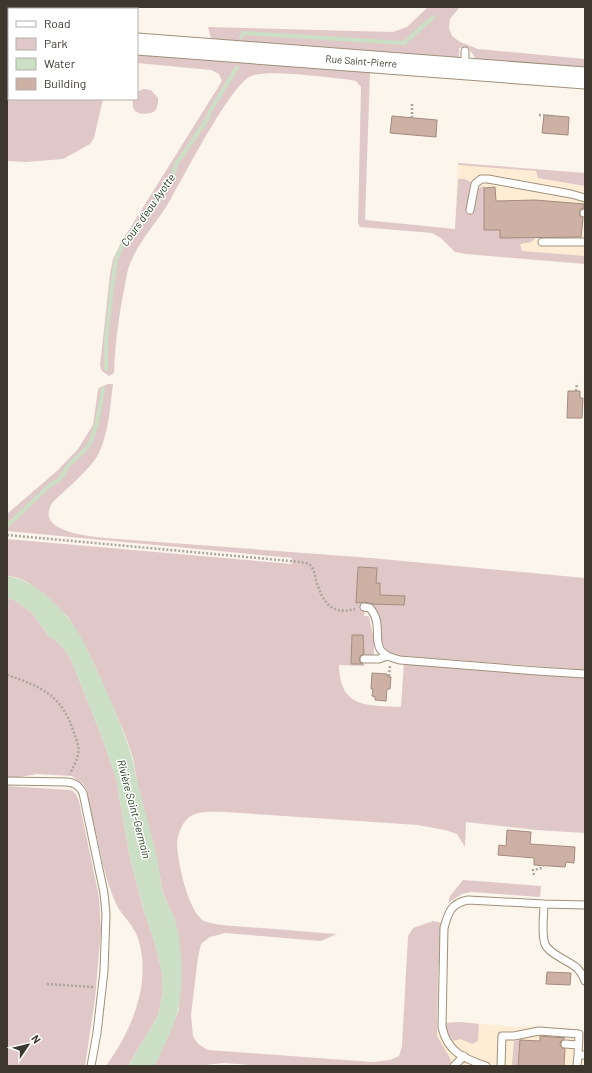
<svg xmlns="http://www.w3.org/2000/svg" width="592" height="1073" viewBox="0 0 592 1073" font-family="Barlow,sans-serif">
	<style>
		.built { fill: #feedd4 }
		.green { fill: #e0c8c8; fill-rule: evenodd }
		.water { fill: #cbdfc5 }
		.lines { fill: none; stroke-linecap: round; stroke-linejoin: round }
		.stream { stroke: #cbdfc5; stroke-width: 4 }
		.building { fill: #cdb1a4; stroke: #a58a7e }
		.lane-casing { stroke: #9f9079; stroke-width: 9 }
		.secondary-casing { stroke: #9f9079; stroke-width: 21 }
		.primary-casing { stroke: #9f9079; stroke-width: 23 }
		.path { stroke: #aba59b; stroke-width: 2.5; stroke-dasharray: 2 2; stroke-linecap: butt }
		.lane { stroke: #fff; stroke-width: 7 }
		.secondary { stroke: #fff; stroke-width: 19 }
		.primary { stroke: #fff; stroke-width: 21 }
		.labels { text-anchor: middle; stroke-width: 3; stroke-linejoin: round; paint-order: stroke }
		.street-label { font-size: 10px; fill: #3d372d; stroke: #fff }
		.water-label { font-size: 11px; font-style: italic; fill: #1d3913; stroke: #fff }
	</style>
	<rect width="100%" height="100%" fill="#fcf5ec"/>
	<!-- built -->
	<path class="built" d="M458,163L585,173V264L466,254L455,229Z
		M427,1022H461L515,1027L533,1026L585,1030V1066H424Z"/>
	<!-- green -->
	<path class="green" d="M428,7H460L450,19L449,28L452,36L460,42L478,49L585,59V68L476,59L468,47L459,48V58L224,41L211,38L208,27L393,32L407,27Z
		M137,54L370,72L365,220L455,229L458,179H465L472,183L467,212L471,213L478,188L484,186V230H500V238L536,237C533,243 526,243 520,244L522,251L585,256V264L466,254L455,252L441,238L432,233L360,227L358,223L361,87L356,81L344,79C322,77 270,69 251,76C230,85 184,177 170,200C158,222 139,240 130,264C127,271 126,278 125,285C119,314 115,344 114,373L109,376L102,371L100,366L110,274L113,259L122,241L222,81L219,74L211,70L137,63Z
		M143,89L151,90L158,98C158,102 158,107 155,111C150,115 136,115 134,109C132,106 133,102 133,99H137V92Z
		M7,91H9V99H103L94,138L90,144L63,159L26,162L7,161Z
		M458,163L585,173V186L538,178L536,171L458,165Z
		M108,384H113C110,407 109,431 99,453C91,469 65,490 52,503C33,535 100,537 118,539L371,558L585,578V670L392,655C379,646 381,632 379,618C378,613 373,609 372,604H386V595H380V583L357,582L356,603H365L364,616H369L374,640V657L364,656L363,636L352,635L351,663L364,664L365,666L339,665C340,709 367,705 401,707L404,662L585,678V833L536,830L466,822L465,847L457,834L445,830L418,825L226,812C215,812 197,810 188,818C182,823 178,834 177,842C177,860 188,912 204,921C213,925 236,926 246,927C277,929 307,932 337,934L321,941L225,933L210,937L201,944L198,957L191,1015L193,1036L198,1044L208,1050L372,1062L390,1060L399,1056L402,1046L408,936L413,928L433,921L442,923L438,975L437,1036L451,1060L450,1065L444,1066H262L224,1063L195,1066H154L171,1030L179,1009L175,921L163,893L156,856L137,782L133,758L124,732L102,682L91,658L68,617L43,593L27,582L15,577L7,576V539L292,564V558L7,531V514L58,470L78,449L93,425L98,390L99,388ZM357,568H377V577L357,576Z
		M7,598L14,600L32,613L48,635L61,645L70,657L102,737L116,778L130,858L144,911L155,943L162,973L163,992L158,1016L128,1066H106C132,1030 152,983 138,938C133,923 119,914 114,899C106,880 102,861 98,841C94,824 89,807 87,790L82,783L72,776L37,774L20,777H7Z
		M7,786L71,790L76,794L79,801L99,897L101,930L95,999L85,1066H7Z
		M463,880L541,886L540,897L471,892L462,894L448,903L450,896Z
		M461,1022L479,1024L478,1041L472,1044L460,1039L454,1041C448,1035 446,1030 446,1023Z
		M520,1040L518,1066H513L512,1064L514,1041Z"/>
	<!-- water -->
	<path class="water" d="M7,576C30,579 54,600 68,618C81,634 90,655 98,673C111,701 124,729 132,758C134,765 135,773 137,781C143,806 151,830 156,854C159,867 160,880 163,893C166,903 172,911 175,921C182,942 182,968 181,990C180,1016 166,1043 154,1066H128L158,1016L163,992L162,973L155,943L144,911L130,858L116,778L102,737L70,657L61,645L48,635L32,613L14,600L7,598Z"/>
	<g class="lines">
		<!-- stream -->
		<path class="stream" d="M241,37L244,33L404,43L433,17
			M106,369V340L112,287L116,260L121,248L137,229L173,174L177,163L208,118L209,113L237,67
			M7,526L49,486L59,480L69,465L86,449L91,441L97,423L103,389"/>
	</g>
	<!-- building -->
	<path class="building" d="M544,115L569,117L568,135L542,133Z
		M392,116L437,120L436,137L390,133Z
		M495,187L496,201L535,200L584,204V208L581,209L579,213L580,216L583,218L581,237L500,238V230H484V188Z
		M568,391H580V398H583L582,418H567Z
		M358,567L377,568L376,583H380V595L405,596L404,605L373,604L364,602L356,603Z
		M352,635H363L364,654L361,655L359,659L360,662L363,664H351Z
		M372,673L387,674V676L391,677L390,689H387L386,701L375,700V697L372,696L373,689H371Z
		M507,830L531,832L530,844L575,847L574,863L566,862L565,867L534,865V858L498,855L499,845L506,846Z
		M547,972L571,973L570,985L546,984Z
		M540,1036L565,1038L561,1041L560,1044L562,1048L565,1049L564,1066H518L520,1040L540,1041Z"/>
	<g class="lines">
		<!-- lane casing -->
		<g class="lane-casing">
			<path id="lane" d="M465,67V51
				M470,210L475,184L481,179H488L571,194L585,198
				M584,213H585
				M542,242H585
				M364,607L370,608C388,629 362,652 400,660L537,671L585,674
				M364,659H379L387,656
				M7,781L67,782C76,783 79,786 83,793L104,893L106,914L104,971L97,1033L91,1066
				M585,905L544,904C544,916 541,933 545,944C549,954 569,961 577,968C581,972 583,976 585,981
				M565,1044L578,1045
				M454,1066L464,1056
				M486,1066C465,1059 447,1052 442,1027L444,928C448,913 451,903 468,900L544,904
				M501,1066L502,1036H514L539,1031L579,1034L578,1055H585
				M577,1066L578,1055"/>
		</g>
		<!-- secondary casing -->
		<g class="secondary-casing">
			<path id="secondary" d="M112,7V9"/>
		</g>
		<!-- primary casing -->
		<g class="primary-casing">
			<g id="primary">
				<path d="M7,33H9"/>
				<path id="s1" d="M137,44L585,78"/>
			</g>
		</g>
		<!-- path -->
		<path class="path" d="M539,115L553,116
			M412,118V102
			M576,391L577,383
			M7,535L301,562C304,563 308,563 310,565C314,569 315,575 316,580C322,600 330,616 355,609
			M7,675C42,687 62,695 74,733C76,739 80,747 78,754C77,761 73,767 70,774
			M389,676L390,665
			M534,875L533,870L542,868L543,865
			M47,984L93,987"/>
		<!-- lane -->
		<use href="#lane" class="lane"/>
		<!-- secondary -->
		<use href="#secondary" class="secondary"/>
		<!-- primary -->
		<use href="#primary" class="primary"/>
	</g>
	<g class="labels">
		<!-- street labels -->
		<g class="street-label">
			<text dy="4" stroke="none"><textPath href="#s1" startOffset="225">Rue Saint-Pierre</textPath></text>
		</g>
		<!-- water labels -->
		<g class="water-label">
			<text transform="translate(148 210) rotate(-55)" y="4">Cours d'eau Ayotte</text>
			<text transform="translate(134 809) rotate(75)" y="4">Rivière Saint-Germain</text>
		</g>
	</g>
	<!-- border -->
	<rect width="592" height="1073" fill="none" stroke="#3d372d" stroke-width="16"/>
	<!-- legend -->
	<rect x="8" y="8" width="130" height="92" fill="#ffffff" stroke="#b1afab"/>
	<rect x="16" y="21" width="20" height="6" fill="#ffffff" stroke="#b1afab"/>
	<text x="44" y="28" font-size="12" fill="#3d372d">Road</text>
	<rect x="16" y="38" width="20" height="12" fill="#e0c8c8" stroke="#b1afab"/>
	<text x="44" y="48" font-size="12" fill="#3d372d">Park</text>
	<rect x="16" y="58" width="20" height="12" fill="#cbdfc5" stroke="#b1afab"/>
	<text x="44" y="68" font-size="12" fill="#3d372d">Water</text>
	<rect x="16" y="78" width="20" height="12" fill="#cdb1a4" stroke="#b1afab"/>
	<text x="44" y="88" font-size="12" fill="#3d372d">Building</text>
	<!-- north arrow -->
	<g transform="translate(28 1045) rotate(55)" stroke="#ffffff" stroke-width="3" paint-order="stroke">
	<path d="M0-3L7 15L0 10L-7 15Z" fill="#3d372d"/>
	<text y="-6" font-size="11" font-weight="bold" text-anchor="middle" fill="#3d372d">N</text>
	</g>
</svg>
